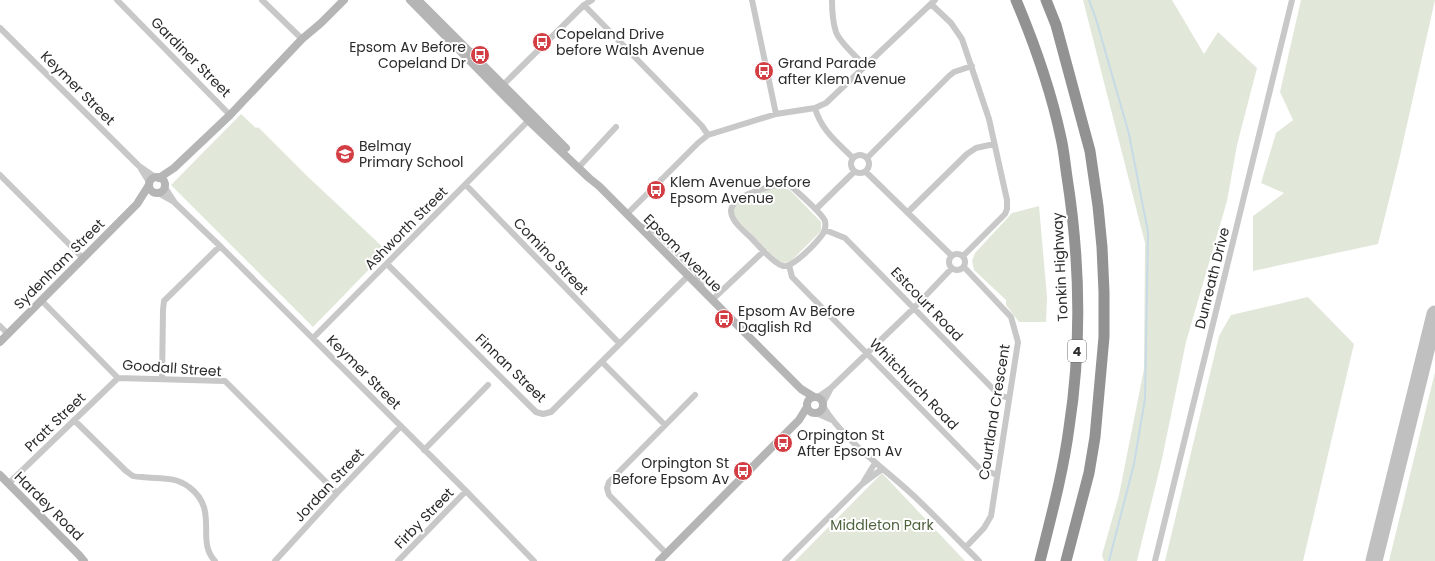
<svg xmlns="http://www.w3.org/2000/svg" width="1435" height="561" viewBox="0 0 1435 561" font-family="Poppins,sans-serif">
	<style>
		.green { fill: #e1e8da }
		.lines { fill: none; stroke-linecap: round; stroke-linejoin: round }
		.stream { stroke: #c7dae6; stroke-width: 2 }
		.taxiway { stroke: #c0c0c0; stroke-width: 17 }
		.street { stroke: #c8c8c8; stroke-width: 6 }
		.secondary { stroke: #b5b5b5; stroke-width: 8 }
		.highway { stroke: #929292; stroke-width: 11 }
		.labels { text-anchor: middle; stroke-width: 4; stroke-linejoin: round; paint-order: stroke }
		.shield { fill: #fff; stroke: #6b6b6b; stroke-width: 1 }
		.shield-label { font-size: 13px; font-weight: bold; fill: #2b2b2b }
		.poi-label { font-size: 14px; fill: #2b2b2b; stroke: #fff; text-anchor: start }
		.street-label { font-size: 14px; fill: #2b2b2b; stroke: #fff }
		.park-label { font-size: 14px; fill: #4e623e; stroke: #fff }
	</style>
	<rect width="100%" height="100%" fill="#fff"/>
	<!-- green -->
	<path class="green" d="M1083,0H1172L1204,54L1218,32L1257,68L1237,145L1227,201L1186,342L1162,459L1137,561H1104L1102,555L1119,495L1144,369L1145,243Z
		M1301,0H1435L1399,160L1378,244L1253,271V216L1284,193L1261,183L1276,133L1293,120L1280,92Z
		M241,114L256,128L258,127L305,174L387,251L313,327L171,185Z
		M779,186L790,190L821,222V231L791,261L783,263L778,261L735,218L733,209L741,198Z
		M1039,206L1047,297L1046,322H1019L1006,305V300L974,270L972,261L975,253L1012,213Z
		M1308,297L1354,344L1303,561H1165L1219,336L1231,315Z
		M1435,372V561H1389Z
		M882,473L965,561H795Z"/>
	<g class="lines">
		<!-- stream -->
		<path class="stream" d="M1089,0L1096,19L1129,134L1148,232L1145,399L1134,464L1109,561"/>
		<!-- taxiway -->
		<path class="taxiway" d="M1374,561L1435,314"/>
		<!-- street -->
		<path class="street" d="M117,0L230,115
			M262,0L302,39
			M752,0L776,114
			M832,0C832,10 833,23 836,32C840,43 857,57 865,66
			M931,4L951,23L962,39L989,119L1007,200V209L1005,214L963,256
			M584,5L702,126L708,135
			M0,28L139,166L155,177
			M501,87L584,5L592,0
			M815,108C821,130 837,142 853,158
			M851 164a9 9 0 1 1 18 0a9 9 0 1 1-18 0Z
			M867,158L949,76L954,72L972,66
			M578,168L616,127
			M141,169L149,182
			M866,172L952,256
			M0,175L83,258
			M778,184H785L791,186C798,193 822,213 825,221C826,225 825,232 822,235C816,243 793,268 783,266C774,264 761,248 755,242C749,235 739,228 734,220C719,197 765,189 778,184Z
			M466,185L619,343
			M164,186L175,203L220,246L466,491L534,561
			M158,193L174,202
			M816,209L854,172
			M908,212L967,154L976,148L994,144
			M627,214L698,143L708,135L776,114L815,108L826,103L935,0
			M640,226L654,231L659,235L697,273L703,290
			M825,230L845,238L999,395L1009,398
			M949 262a8 8 0 1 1 16 0a8 8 0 1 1-16 0Z
			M387,264L536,412L543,414L551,412L688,276
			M789,265L792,277L979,468L997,475
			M964,267L1011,317L1018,342L991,516L984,528L966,547
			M41,300L118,378L225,381L337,493
			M712,300L764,251
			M0,326L8,334
			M313,338L531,118
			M602,362L665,425
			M162,379L163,310L164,301L220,246
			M818,397L831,388L914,308L952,268
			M823,403L830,390
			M823,406C845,442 883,467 914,496C936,517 957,539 979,561
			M816,413L832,420
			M74,420L126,471C128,472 131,475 133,476C136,477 140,477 142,477C159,479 175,476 189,487C220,510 195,540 215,561
			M424,450L488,385
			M864,481L875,463
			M8,484L118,378
			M667,554L609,495L607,488L609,482L695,395
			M275,561L337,493L401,426
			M398,561L466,491
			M785,561L862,484L882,469
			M1155,561L1292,0"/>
		<!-- secondary -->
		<path class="secondary" d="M410,0L529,121L589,178L599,186L801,389L814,397
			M418,0L566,148
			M149 185a8 8 0 1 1 16 0a8 8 0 1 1-16 0Z
			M159,178L174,168L230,115L302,39L321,23L344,0
			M0,342L137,204L149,185
			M807 405a8 8 0 1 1 16 0a8 8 0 1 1-16 0Z
			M0,475L79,555L84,561
			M659,561L799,420L807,407"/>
		<!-- highway -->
		<path class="highway" d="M1016,0C1035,45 1051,91 1061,138C1064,151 1065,164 1067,177C1080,260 1082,344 1069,428C1063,473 1051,517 1040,561
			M1046,0L1056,25L1090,151L1098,206L1102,247L1104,292V337L1095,437L1089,473L1066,561"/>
	</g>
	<!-- icons -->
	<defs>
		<g id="bus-disc" transform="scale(1)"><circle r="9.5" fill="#d33d44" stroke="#fff"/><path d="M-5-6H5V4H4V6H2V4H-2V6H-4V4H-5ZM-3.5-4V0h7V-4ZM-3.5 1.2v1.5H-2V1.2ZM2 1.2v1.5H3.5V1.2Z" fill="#fff"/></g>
		<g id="school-disc" transform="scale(1)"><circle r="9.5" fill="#d33d44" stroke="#fff"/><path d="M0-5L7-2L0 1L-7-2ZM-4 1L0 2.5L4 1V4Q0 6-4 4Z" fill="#fff"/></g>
	</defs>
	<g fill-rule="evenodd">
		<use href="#bus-disc" x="542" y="42"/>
		<use href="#bus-disc" x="480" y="55"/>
		<use href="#bus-disc" x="764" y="71"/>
		<use href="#school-disc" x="345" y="154"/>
		<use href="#bus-disc" x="656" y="190"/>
		<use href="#bus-disc" x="724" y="319"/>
		<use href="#bus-disc" x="783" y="443"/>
		<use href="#bus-disc" x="743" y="471"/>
	</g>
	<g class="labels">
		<!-- shield labels -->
		<rect class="shield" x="1068" y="340" width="18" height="22" rx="3"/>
		<g class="shield-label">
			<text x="1077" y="356">4</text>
		</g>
		<!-- poi labels -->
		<g class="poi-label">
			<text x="556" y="39">Copeland Drive<tspan x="556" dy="16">before Walsh Avenue</tspan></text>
			<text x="466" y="52" text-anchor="end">Epsom Av Before<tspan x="466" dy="16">Copeland Dr</tspan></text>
			<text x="778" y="68">Grand Parade<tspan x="778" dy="16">after Klem Avenue</tspan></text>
			<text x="359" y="151">Belmay<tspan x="359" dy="16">Primary School</tspan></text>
			<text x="670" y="187">Klem Avenue before<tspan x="670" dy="16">Epsom Avenue</tspan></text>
			<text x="738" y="316">Epsom Av Before<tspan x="738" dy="16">Daglish Rd</tspan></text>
			<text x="797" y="440">Orpington St<tspan x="797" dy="16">After Epsom Av</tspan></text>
			<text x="729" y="468" text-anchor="end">Orpington St<tspan x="729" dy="16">Before Epsom Av</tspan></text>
		</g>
		<!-- street labels -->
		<g class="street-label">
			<text transform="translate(191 57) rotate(45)" y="5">Gardiner Street</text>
			<text transform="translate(78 88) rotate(45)" y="5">Keymer Street</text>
			<text transform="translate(406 228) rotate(-45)" y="5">Ashworth Street</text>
			<text transform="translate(683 253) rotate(45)" y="5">Epsom Avenue</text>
			<text transform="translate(551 256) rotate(46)" y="5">Comino Street</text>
			<text transform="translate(59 264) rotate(-45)" y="5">Sydenham Street</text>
			<text transform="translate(1060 267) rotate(-93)" y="5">Tonkin Highway</text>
			<text transform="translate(1212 278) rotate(-76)" y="5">Dunreath Drive</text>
			<text transform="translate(927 304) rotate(46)" y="5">Estcourt Road</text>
			<text transform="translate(172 368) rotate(4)" y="5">Goodall Street</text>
			<text transform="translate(511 368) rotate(44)" y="5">Finnan Street</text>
			<text transform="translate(364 372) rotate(45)" y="5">Keymer Street</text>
			<text transform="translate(914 384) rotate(46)" y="5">Whitchurch Road</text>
			<text transform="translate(994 412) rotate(-81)" y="5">Courtland Crescent</text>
			<text transform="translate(55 422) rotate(-44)" y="5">Pratt Street</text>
			<text transform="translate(329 485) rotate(-47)" y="5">Jordan Street</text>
			<text transform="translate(49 506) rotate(45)" y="5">Hardey Road</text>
			<text transform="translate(424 518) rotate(-46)" y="5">Firby Street</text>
		</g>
		<!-- park labels -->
		<g class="park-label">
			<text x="882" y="530">Middleton Park</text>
		</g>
	</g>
</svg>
